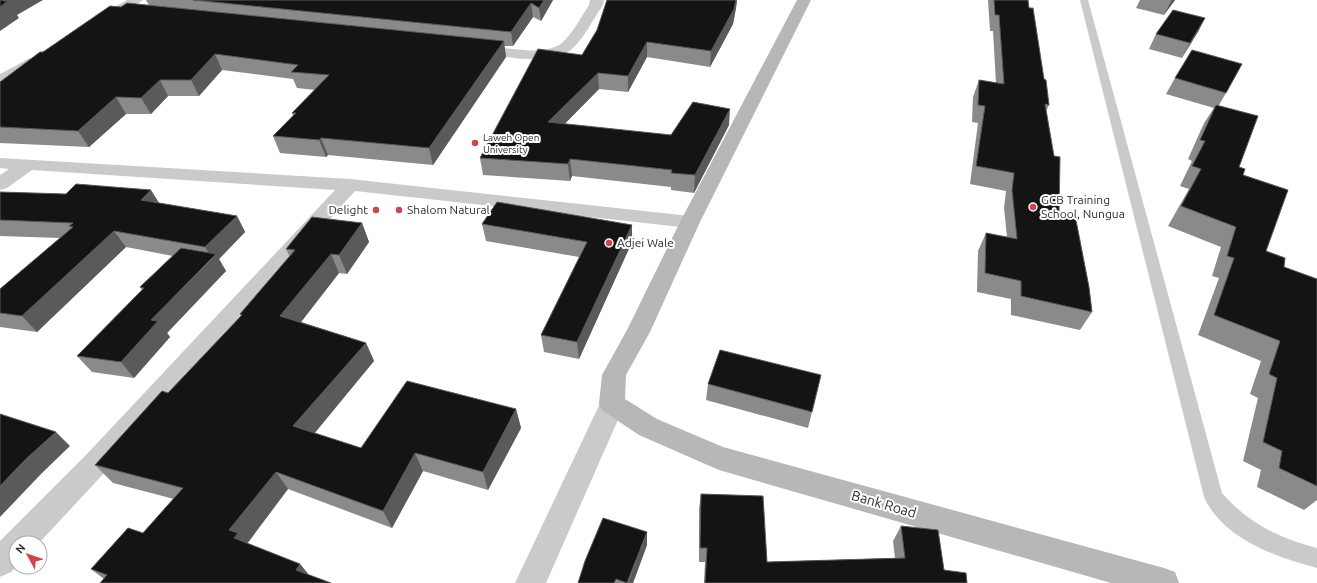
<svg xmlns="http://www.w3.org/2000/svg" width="1317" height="583" viewBox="0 0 1317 583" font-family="Ubuntu,sans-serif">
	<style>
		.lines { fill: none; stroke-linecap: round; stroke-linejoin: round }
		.lane { fill: #cacaca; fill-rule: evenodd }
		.street { fill: #cacaca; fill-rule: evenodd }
		.secondary { fill: #b7b7b7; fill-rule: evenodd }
		.wall { fill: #8a8a8a }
		.shaded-wall { fill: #5a5a5a }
		.building { fill: #141414; stroke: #5a5a5a }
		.poi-dot { fill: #cf444f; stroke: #fff; stroke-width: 1.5 }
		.labels { text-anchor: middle; stroke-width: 4; stroke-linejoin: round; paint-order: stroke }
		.far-poi-label { font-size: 10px; fill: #2d2d2d; stroke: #fff; text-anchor: start }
		.poi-label { font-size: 12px; fill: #2d2d2d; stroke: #fff; text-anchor: start }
		.near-street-label { font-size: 14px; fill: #2d2d2d; stroke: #fff }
	</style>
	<rect width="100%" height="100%" fill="#fff"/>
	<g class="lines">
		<!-- lane -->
		<path class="lane" d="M1080,0H1088L1222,493C1248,523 1279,538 1317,548V568C1276,557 1223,539 1204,497Z"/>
		<!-- street -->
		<path class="street" d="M127,0H143L109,22H99L97,19L99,16Z
			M590,0H604L603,5C593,19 585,37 573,48C551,68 502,56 476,52L471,51L469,48L471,45L476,44C498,46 543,58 562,43C573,33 581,17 589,5Z
			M30,58L35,60L38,63L35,66L6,84L0,86V74Z
			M0,158L350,179L690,216L697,218L700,222L697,226L690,228L355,191L106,471L39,543H16V567L11,572L0,577V541L86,455L335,190L32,170L7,188L0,190V175L9,169L0,168Z
			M612,394L621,397L625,404L546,583H515L603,397Z"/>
		<!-- secondary -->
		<path class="secondary" d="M797,0H811L700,222L650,332L626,375L625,399L657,419L723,447L1164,568L1175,572L1179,583H1111L719,470L639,435L603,411L599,404L602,375L627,330L680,222Z"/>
	</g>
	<!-- wall -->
	<path class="wall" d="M146,0H553L541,21L533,17L513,46H504L506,57L433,165L328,155L326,157L280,153L273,136L293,115L292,113L315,90L297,88L293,79L222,70L199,96H168L151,114H126L89,147L0,143V82L43,52L121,7L149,5Z
		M607,0H737L736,8L733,24L710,67L647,57L628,92L599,89L564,124L671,135L729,125L694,193L671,190V187L572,176L570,181L483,175L480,158L582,55L597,30Z
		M988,0H1028L1029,8L1049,105L1046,111L1059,213L1092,312L1080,330L1011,315V299L977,292L978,251L986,233L1007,237L1004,208L1006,191L970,184L978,123L972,122L973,97L979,80L996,83L993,31H990Z
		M1140,0H1175L1164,15L1136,8Z
		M1205,18L1182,58L1149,49L1156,34Z
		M1175,78L1226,93L1219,105L1239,167L1243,175L1266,251L1284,267L1317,279V500L1304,510L1257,487L1261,470L1243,461L1258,398L1250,394L1261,361L1198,335L1219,278L1212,276L1221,247L1168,226L1189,189L1180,186L1192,161L1188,159L1204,123L1214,108L1166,94Z
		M0,192L160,203L237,216L245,232L219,259L226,271L167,333L170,337L134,378L92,372L77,356L142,290L140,287L173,256L126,247L37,332L0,327V289L60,238L0,236Z
		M362,223L369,242L347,274L339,273L301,322L366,343L374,361L314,433L361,448L516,409L521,428L488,490L423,471L392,528L288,489L247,543L300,564L309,575L104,579L91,569L143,533L174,499L113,483L95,465L168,393L241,316L240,314L290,257L286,249Z
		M482,224L632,242L579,359L544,352L541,335L579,257L486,241Z
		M708,384L812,412L808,428L706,400Z
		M701,494L767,562L895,558L893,541L901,526L944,570L967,583H704L705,562H699V509Z
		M647,545L633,583H578Z"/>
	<!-- shaded-wall -->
	<path class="shaded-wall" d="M4,0H43L17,15L19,18L0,31V7L3,1Z
		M544,0H553L541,21L539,8Z
		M736,0H737L736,8L733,24L710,67L711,51Z
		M1172,0H1175L1164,15L1171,1Z
		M531,3L533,17L513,46L511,32Z
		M1205,18L1198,32L1182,58L1190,43Z
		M504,41L506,57L433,165L429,148Z
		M647,42V57L628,92V76Z
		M215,54L222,70L199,96L191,80Z
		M598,73L599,89L550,139L548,122Z
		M160,80L168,96L151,114L141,98Z
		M116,97L126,114L89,147L78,131Z
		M730,109L729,125L694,193L695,175Z
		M321,138L328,155L326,157L319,140Z
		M570,159L572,176L570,181L568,164Z
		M151,190L161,206L141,200Z
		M237,216L245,232L219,259L226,271L167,333L170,337L134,378L121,362L151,320L212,259L205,247Z
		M362,223L369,242L347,274L339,255Z
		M632,225V242L579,359L577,342Z
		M114,231L126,247L37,332L22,316Z
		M331,254L339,273L291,335L280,316Z
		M366,343L374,361L305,445L293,426Z
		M516,409L521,428L488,490L483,472Z
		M56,432L70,446L42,473L0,517V486L26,459Z
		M415,453L423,471L392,528L383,511Z
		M276,472L288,489L247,544L234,538L229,530Z
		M647,532V545L633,583H628Z
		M300,564L313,580L296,570Z"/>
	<!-- building -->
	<path class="building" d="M0,0H4L3,1H8L0,7Z
		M193,0H544L539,8L531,3L511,32Z
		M607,0H736L734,9L711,51L647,42L628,76L598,73L548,122L671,135L693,102L730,109L695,175L671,173L672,170L570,159L568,164L480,158L538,49L582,55L597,30Z
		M994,0H1028L1029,8H1033L1044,79L1046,80L1049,105L1045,104L1054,156L1060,157L1059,213L1075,215L1089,287L1092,312L1021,296V281L985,273L986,233L1017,239L1012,190L1014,173L976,166L985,106L978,105L979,80L1004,84L999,15H995Z
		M127,3L504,41L429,148L321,138L319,140L273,136L296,113H292L329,75L291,72L298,65L215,54L191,80H160L141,98L116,97L78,131L0,127V82L40,52H43L110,6L121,7Z
		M1173,10L1205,18L1190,43L1156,34Z
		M1192,50L1242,64L1226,93L1175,78Z
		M1216,105L1258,116L1239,167L1245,169L1243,175L1288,190L1266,251L1285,258L1284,267L1317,279V486L1279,468L1282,451L1263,442L1277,378L1269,374L1280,341L1214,315L1234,258L1227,256L1236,227L1181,206L1201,169L1192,166L1205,141L1200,140Z
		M76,184L151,190L141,200L237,216L205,247L114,231L22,316L0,313V289L73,227L69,226L73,223L0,220V192L66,194Z
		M497,202L632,225L577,342L541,335L587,242L482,224Z
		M312,217L362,223L339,255L331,254L280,316L366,343L293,426L361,448L407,381L516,409L483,472L415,453L383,511L276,472L229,530L238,533L234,538L300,564L296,570L331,583H100L107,575L91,569L128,528L143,533L183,488L95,465L162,391L168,393L242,315L240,314L295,250L286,249Z
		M181,248L216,254L151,320L158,321L121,362L77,356L144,288L140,287Z
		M720,350L821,375L812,412L708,384Z
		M0,414L56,432L26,459L0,486Z
		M701,494L763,496L767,562L905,558L901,526L938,530L944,570L966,573L967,583H705L707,548H700Z
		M603,518L647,532L627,583L616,579L614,583H578L585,561Z"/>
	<!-- markers -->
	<g class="poi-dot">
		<circle cx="475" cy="143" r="4"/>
		<circle cx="1033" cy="207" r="4"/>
		<circle cx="376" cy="210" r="4"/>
		<circle cx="399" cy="210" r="4"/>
		<circle cx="609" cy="243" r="4"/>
	</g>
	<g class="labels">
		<!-- far-poi labels -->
		<g class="far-poi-label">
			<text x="483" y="141">Laweh Open<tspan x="483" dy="12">University</tspan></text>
		</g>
		<!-- poi labels -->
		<g class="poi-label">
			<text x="1041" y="204">GCB Training<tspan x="1041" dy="14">School, Nungua</tspan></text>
			<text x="368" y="214" text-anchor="end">Delight</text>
			<text x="407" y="214">Shalom Natural</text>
			<text x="617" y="247">Adjei Wale</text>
		</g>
		<!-- near-street labels -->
		<g class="near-street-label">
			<text transform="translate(884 504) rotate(16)" y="5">Bank Road</text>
		</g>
	</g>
	<!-- north arrow -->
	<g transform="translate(28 555) rotate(310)"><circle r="19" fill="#ffffff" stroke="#ababab"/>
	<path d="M0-3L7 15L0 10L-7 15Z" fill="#cf444f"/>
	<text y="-6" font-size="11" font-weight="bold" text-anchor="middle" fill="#2d2d2d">N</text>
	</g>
</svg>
